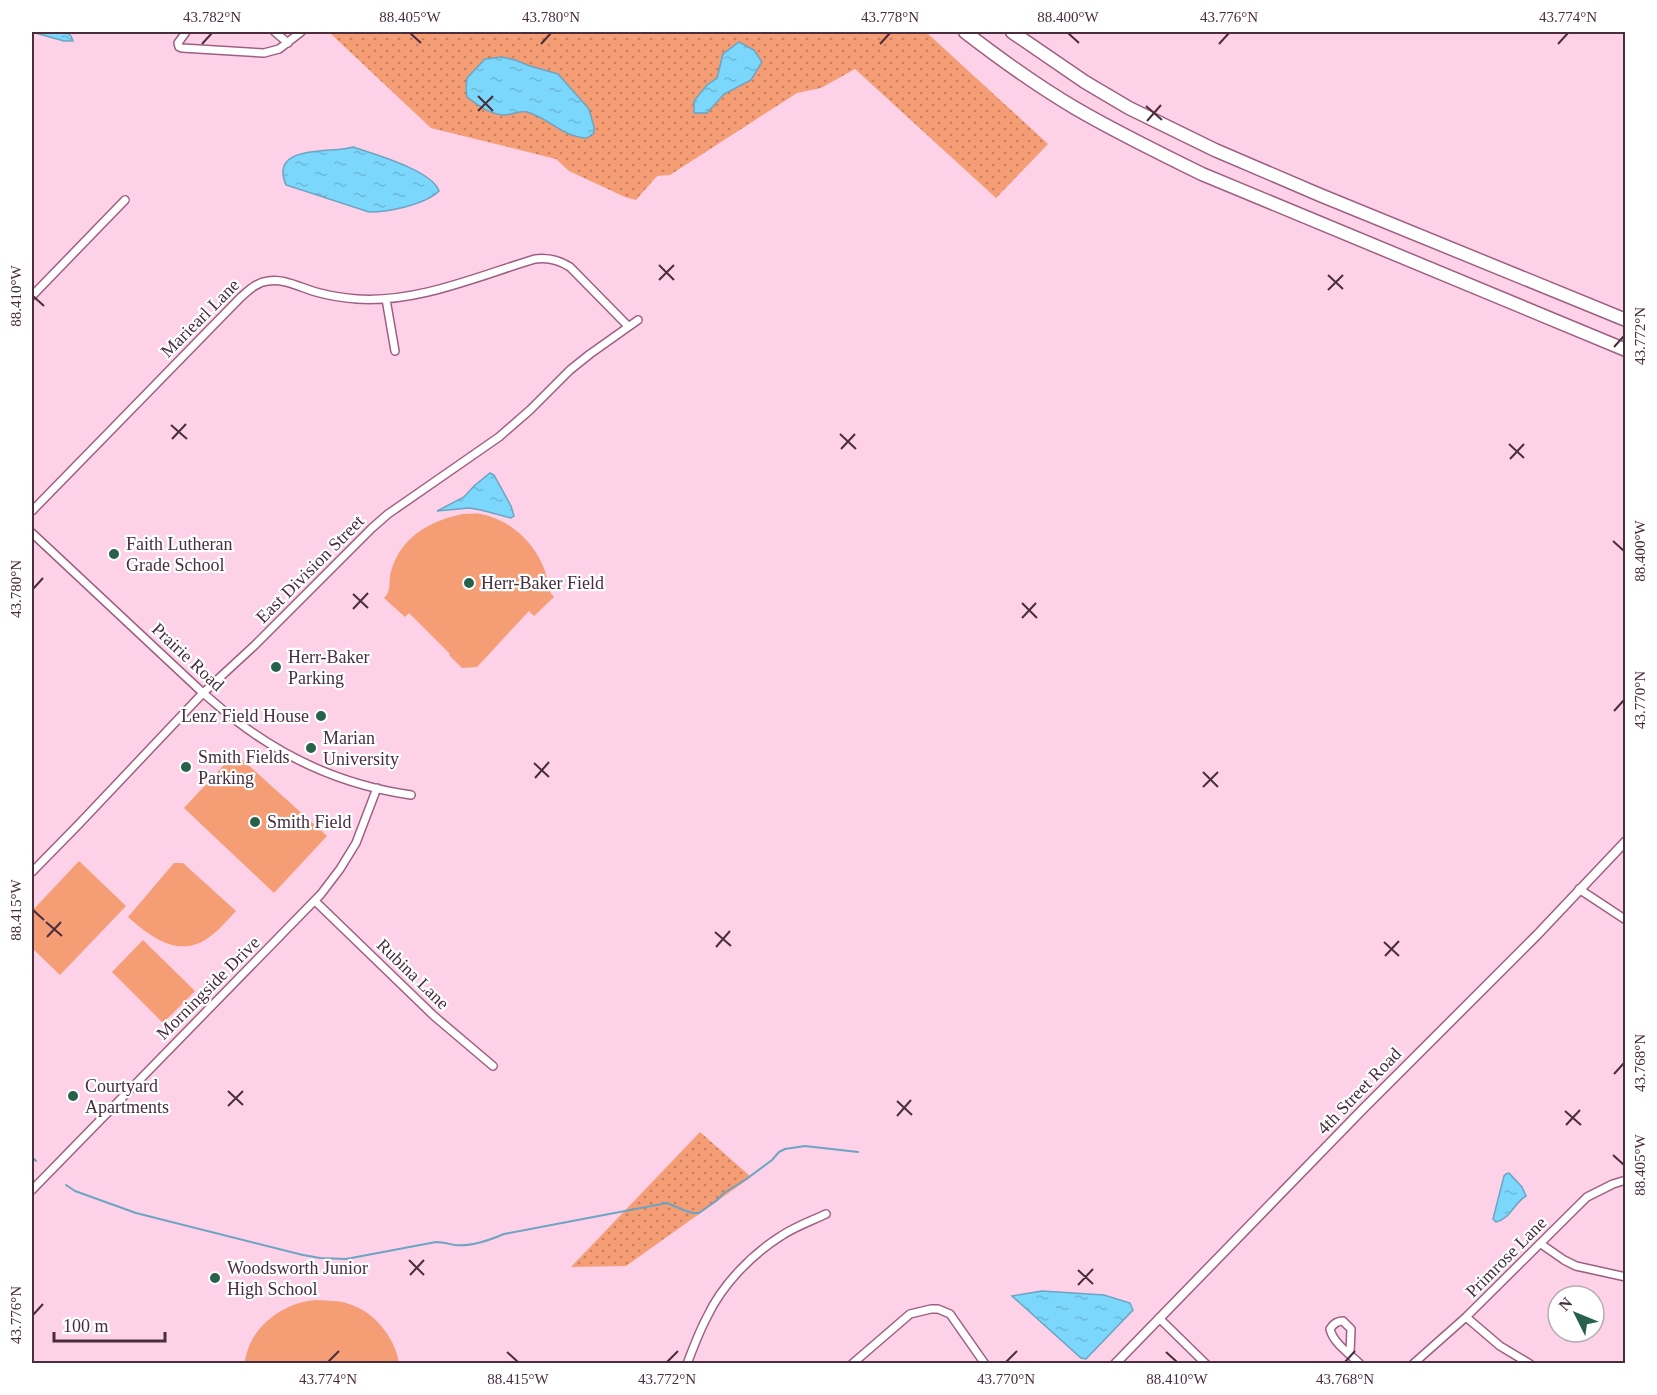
<svg xmlns="http://www.w3.org/2000/svg" width="1657" height="1395" viewBox="0 0 1657 1395" font-family="'Times New Roman',serif">
	<style>
		.park { fill: url(#park-dots) }
		.pitch { fill: #f59d75 }
		.water { fill: url(#water-ripples); stroke: #6ca4c2; stroke-width: 1.5 }
		.lines { fill: none; stroke-linecap: round; stroke-linejoin: round }
		.stream { stroke: #6ca4c2; stroke-width: 2 }
		.minor-casing { stroke: #9e5f83; stroke-width: 10 }
		.tertiary-casing { stroke: #9e5f83; stroke-width: 11 }
		.trunk-casing { stroke: #9e5f83; stroke-width: 15 }
		.minor { stroke: #fff; stroke-width: 7 }
		.tertiary { stroke: #fff; stroke-width: 8 }
		.trunk { stroke: #fff; stroke-width: 12 }
		.ticks { fill: none; stroke: #492d3d; stroke-width: 2 }
		.poi-dot { fill: #28624c; stroke: #fff; stroke-width: 2 }
		.labels { text-anchor: middle; stroke-width: 4.5; stroke-linejoin: round; paint-order: stroke }
		.street-label { font-size: 18px; fill: #492d3d; stroke: #fff }
		.poi-label { font-size: 18px; fill: #492d3d; stroke: #fff; text-anchor: start }
		.neatline { fill: none; stroke: #492d3d; stroke-width: 2 }
		.ticks-label { font-size: 15px; text-anchor: middle; fill: #492d3d }
	</style>
	<defs>
		<pattern id="park-dots" width="8" height="8" patternUnits="userSpaceOnUse" patternTransform="scale(1.5)"><rect width="8" height="8" fill="#f59d75"/><path d="M2 2h.1M6 6h.1" fill="none" stroke="#c88061" stroke-width="1.8" stroke-linecap="round"/></pattern>
		<pattern id="water-ripples" width="26" height="14" patternUnits="userSpaceOnUse" patternTransform="scale(1.5)"><rect width="26" height="14" fill="#7bd7fb"/><path d="M2 4q2-2 4 0t4 0M15 11q2-2 4 0t4 0" fill="none" stroke="#6cb9d8"/></pattern>
	</defs>
	<rect width="100%" height="100%" fill="#fdd2e8"/>
	<!-- park -->
	<path class="park" d="M333,32H926L1048,144L996,198L855,69L821,88L797,93L670,175L657,176L636,200L625,197L569,171L556,159L431,128L331,34Z
		M700,1132L751,1177L626,1266L571,1267Z"/>
	<!-- pitch -->
	<path class="pitch" d="M463,514C469,514 475,513 481,514C511,520 535,543 545,571C548,581 546,589 554,597L534,616L529,611L477,667L462,668L449,655L450,654L409,613L405,617L384,598C391,591 389,585 390,576C398,538 429,521 463,514Z
		M235,753L327,836L274,893L184,808Z
		M79,861L126,906L60,975L32,948V911Z
		M174,863H183L236,911C228,919 221,928 212,935C181,960 153,939 128,917Z
		M143,940L195,991L163,1023L112,972Z
		M316,1300C327,1301 339,1300 349,1304C375,1312 395,1338 399,1363H244C246,1356 248,1347 252,1340C265,1317 290,1302 316,1300Z"/>
	<!-- water -->
	<path class="water" d="M32,32H66L71,36L73,41H64Z
		M739,42L754,50L762,62L751,80L724,94L707,113H694V101L707,85L717,78L723,54Z
		M502,57L515,60L530,66L558,74L589,109L594,127V133L587,138C562,137 549,118 527,112C520,110 512,115 504,115C489,114 479,106 467,97L466,88L467,78L485,59Z
		M353,147C373,154 432,170 439,191C425,205 388,212 369,212L286,185C268,143 333,154 353,147Z
		M490,473L494,475L511,506L514,516L511,518L481,510L469,508L437,511L464,497L474,486Z
		M1509,1173L1522,1187L1526,1196C1514,1203 1510,1219 1496,1222L1493,1219L1494,1215L1504,1176L1506,1174Z
		M1042,1291L1104,1295L1130,1303L1133,1310L1086,1359L1081,1358L1012,1296Z"/>
	<g class="lines">
		<!-- stream -->
		<path class="stream" d="M32,1157L36,1161
			M66,1185L75,1191L136,1213L303,1255L320,1258L346,1259L436,1242C443,1242 449,1244 455,1245C471,1247 490,1240 504,1234L667,1203L686,1211L693,1213H699L716,1201L724,1193L745,1180L772,1160L779,1152L785,1149L805,1146L858,1152"/>
		<!-- minor casing -->
		<g class="minor-casing">
			<path id="minor" d="M186,32L178,43L179,47L182,48L264,53L279,49L301,32
				M275,32L288,43
				M32,296L125,200
				M386,299L395,351
				M32,511L241,297C249,290 257,282 268,281C284,278 301,288 316,292C330,296 344,298 357,299C418,303 478,276 535,259C549,257 559,260 570,267L628,326
				M32,533L203,693C215,703 226,713 238,722C289,761 348,786 411,795
				M32,872L79,824L203,693L255,645L372,528L388,514L499,437L530,410L570,370L590,354L638,320
				M1579,889L1626,920
				M315,901L434,1016L493,1066
				M32,1190L321,894L340,869L356,843L377,788
				M1541,1244L1564,1260L1576,1266L1626,1277
				M1466,1317L1500,1346L1530,1364
				M1159,1318L1206,1364
				M1350,1353L1351,1329L1343,1321C1337,1321 1333,1324 1330,1329C1333,1343 1350,1354 1360,1364
				M687,1364C693,1348 699,1332 707,1317C722,1285 751,1255 781,1236C794,1227 811,1221 826,1214
				M852,1364L910,1314L931,1309H938L950,1314L985,1364
				M1413,1364L1466,1317L1587,1197L1613,1184L1626,1180"/>
		</g>
		<!-- tertiary casing -->
		<g class="tertiary-casing">
			<path id="tertiary" d="M1115,1364L1363,1109L1537,935L1626,841"/>
		</g>
		<!-- trunk casing -->
		<g class="trunk-casing">
			<path id="trunk" d="M965,32C1000,59 1036,85 1075,108C1116,132 1159,153 1202,174L1626,350
				M1012,32L1085,82L1129,108L1215,150L1320,195L1626,320"/>
		</g>
		<!-- minor -->
		<use href="#minor" class="minor"/>
		<!-- tertiary -->
		<use href="#tertiary" class="tertiary"/>
		<!-- trunk -->
		<use href="#trunk" class="trunk"/>
	</g>
	<!-- ticks -->
	<path class="ticks" d="M410,33L421,43M1068,33L1079,43M202,44L212,33M541,44L551,33M880,44L890,33M1219,44L1229,33M1558,44L1568,33M478,96L493,111M1146,106L1162,120M478,111L493,96M1147,121L1161,105M659,265L674,280M1328,275L1343,289M659,280L674,265M1328,290L1343,275M33,296L44,306M1614,347L1624,336M171,425L187,439M840,434L856,449M172,439L186,424M1509,444L1524,458M841,449L855,434M1510,459L1524,444M1613,541L1624,551M33,589L43,578M353,594L368,608M1022,603L1037,618M353,609L368,593M1022,618L1036,603M1614,711L1624,700M534,763L549,777M1203,772L1218,787M535,778L549,762M1203,787L1218,772M33,910L44,920M46,922L62,936M715,932L731,946M47,937L61,922M1384,942L1399,956M716,947L730,931M1385,956L1399,941M1614,1074L1624,1063M228,1091L243,1105M897,1101L912,1115M228,1106L243,1091M1565,1111L1581,1125M897,1116L911,1100M1566,1125L1580,1110M1613,1155L1624,1165M409,1260L424,1275M1078,1270L1093,1284M410,1275L424,1260M1078,1285L1093,1269M33,1315L43,1304M507,1352L518,1362M1166,1352L1177,1362M328,1362L339,1351M667,1362L678,1351M1006,1362L1017,1351M1345,1362L1355,1351"/>
	<!-- markers -->
	<g class="poi-dot">
		<circle cx="114" cy="554" r="6"/>
		<circle cx="469" cy="583" r="6"/>
		<circle cx="276" cy="667" r="6"/>
		<circle cx="321" cy="716" r="6"/>
		<circle cx="311" cy="748" r="6"/>
		<circle cx="186" cy="767" r="6"/>
		<circle cx="255" cy="822" r="6"/>
		<circle cx="73" cy="1096" r="6"/>
		<circle cx="215" cy="1278" r="6"/>
	</g>
	<g class="labels">
		<!-- street labels -->
		<g class="street-label">
			<text transform="translate(200 318) rotate(-45)" y="6">Mariearl Lane</text>
			<text transform="translate(310 569) rotate(-45)" y="6">East Division Street</text>
			<text transform="translate(188 657) rotate(43)" y="6">Prairie Road</text>
			<text transform="translate(413 974) rotate(44)" y="6">Rubina Lane</text>
			<text transform="translate(208 988) rotate(-45)" y="6">Morningside Drive</text>
			<text transform="translate(1359 1091) rotate(-46)" y="6">4th Street Road</text>
			<text transform="translate(1506 1257) rotate(-45)" y="6">Primrose Lane</text>
		</g>
		<!-- poi labels -->
		<g class="poi-label">
			<text x="126" y="550">Faith Lutheran<tspan x="126" dy="21">Grade School</tspan></text>
			<text x="481" y="589">Herr-Baker Field</text>
			<text x="288" y="663">Herr-Baker<tspan x="288" dy="21">Parking</tspan></text>
			<text x="309" y="722" text-anchor="end">Lenz Field House</text>
			<text x="323" y="744">Marian<tspan x="323" dy="21">University</tspan></text>
			<text x="198" y="763">Smith Fields<tspan x="198" dy="21">Parking</tspan></text>
			<text x="267" y="828">Smith Field</text>
			<text x="85" y="1092">Courtyard<tspan x="85" dy="21">Apartments</tspan></text>
			<text x="227" y="1274">Woodsworth Junior<tspan x="227" dy="21">High School</tspan></text>
		</g>
	</g>
	<!-- border -->
	<rect width="1657" height="1395" fill="none" stroke="#ffffff" stroke-width="66"/>
	<!-- north arrow -->
	<g transform="translate(1576 1314) rotate(313)"><circle r="28" fill="#ffffff" stroke="#b6abb1" stroke-width="1.5"/>
	<path d="M0-4.5L10 22L0 15L-10 22Z" fill="#28624c"/>
	<text y="-9" font-size="16" font-weight="bold" text-anchor="middle" fill="#492d3d">N</text>
	</g>
	<!-- scale -->
	<path d="M54 1332v9h111v-9" fill="none" stroke="#492d3d" stroke-width="3"/>
	<text x="63" y="1332" font-size="18" fill="#492d3d" stroke="#ffffff" stroke-width="4.5" paint-order="stroke">100 m</text>
	<rect x="33" y="33" width="1591" height="1329" class="neatline"/>
	<g class="ticks-label">
		<text x="212" y="22">43.782°N</text>
		<text x="410" y="22">88.405°W</text>
		<text x="551" y="22">43.780°N</text>
		<text x="890" y="22">43.778°N</text>
		<text x="1068" y="22">88.400°W</text>
		<text x="1229" y="22">43.776°N</text>
		<text x="1568" y="22">43.774°N</text>
		<text transform="translate(16 296) rotate(-90)" y="5">88.410°W</text>
		<text transform="translate(1640 336) rotate(-90)" y="5">43.772°N</text>
		<text transform="translate(1640 551) rotate(-90)" y="5">88.400°W</text>
		<text transform="translate(16 589) rotate(-90)" y="5">43.780°N</text>
		<text transform="translate(1640 700) rotate(-90)" y="5">43.770°N</text>
		<text transform="translate(16 910) rotate(-90)" y="5">88.415°W</text>
		<text transform="translate(1640 1063) rotate(-90)" y="5">43.768°N</text>
		<text transform="translate(1640 1165) rotate(-90)" y="5">88.405°W</text>
		<text transform="translate(16 1315) rotate(-90)" y="5">43.776°N</text>
		<text x="328" y="1384">43.774°N</text>
		<text x="518" y="1384">88.415°W</text>
		<text x="667" y="1384">43.772°N</text>
		<text x="1006" y="1384">43.770°N</text>
		<text x="1177" y="1384">88.410°W</text>
		<text x="1345" y="1384">43.768°N</text>
	</g>
</svg>
